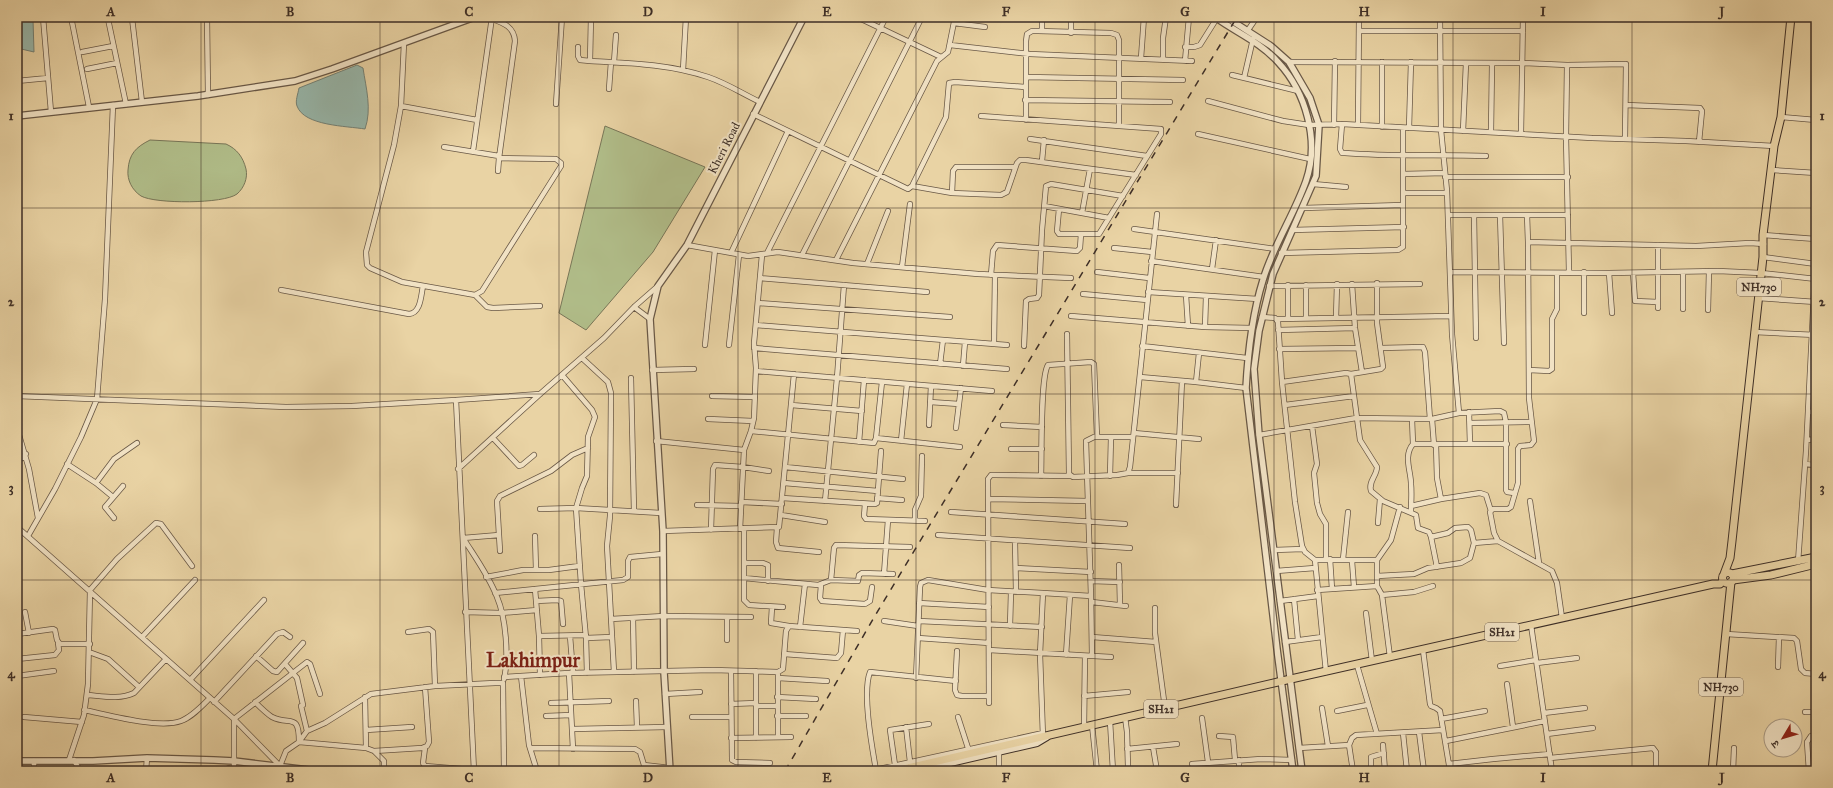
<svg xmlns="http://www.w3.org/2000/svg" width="1833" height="788" viewBox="0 0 1833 788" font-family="'IM FELL Great Primer','Noto Serif Devanagari',serif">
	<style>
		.green { fill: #b1be8a; stroke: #787658 }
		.water { fill: #97b7ab; stroke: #738176 }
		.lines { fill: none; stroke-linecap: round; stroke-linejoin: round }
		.minor-casing { stroke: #695846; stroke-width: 6 }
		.tertiary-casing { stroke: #695846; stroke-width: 8 }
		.secondary-casing { stroke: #3e2f27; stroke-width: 8 }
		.primary-casing { stroke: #3e2f27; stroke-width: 9 }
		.trunk-casing { stroke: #3e2f27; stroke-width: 9 }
		.minor { stroke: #f1e2c4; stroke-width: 4.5 }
		.tertiary { stroke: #f1e2c4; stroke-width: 5.5 }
		.secondary { stroke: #f1e2c4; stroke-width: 6 }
		.primary { stroke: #e9d3a4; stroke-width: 7 }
		.trunk { stroke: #e9d3a4; stroke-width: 7 }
		.rail { stroke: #3e2f27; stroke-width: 1.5; stroke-dasharray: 7 7; stroke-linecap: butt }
		.grid { fill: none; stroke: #3e2f27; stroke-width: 1; stroke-opacity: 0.55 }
		.labels { text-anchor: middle; stroke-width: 4; stroke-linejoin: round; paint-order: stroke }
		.shield { fill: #f1e2c4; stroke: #746556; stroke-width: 1 }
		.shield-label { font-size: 11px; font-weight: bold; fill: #3e2f27 }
		.street-label { font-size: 12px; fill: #3e2f27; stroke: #f1e2c4 }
		.town-label { font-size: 20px; font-weight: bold; fill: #7a1f14; stroke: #f1e2c4 }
		.neatline { fill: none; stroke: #3e2f27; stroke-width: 1.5 }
		.grid-label { font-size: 13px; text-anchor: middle; font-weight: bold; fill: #3e2f27 }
	</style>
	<rect width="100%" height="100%" fill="#e9d3a4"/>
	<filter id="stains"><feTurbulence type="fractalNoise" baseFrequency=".005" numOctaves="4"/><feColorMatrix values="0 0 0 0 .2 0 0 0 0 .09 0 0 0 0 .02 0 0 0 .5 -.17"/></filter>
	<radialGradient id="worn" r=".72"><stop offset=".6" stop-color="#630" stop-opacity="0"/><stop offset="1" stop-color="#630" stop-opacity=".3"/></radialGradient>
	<!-- green -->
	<path class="green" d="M605,126L705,167L653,252L586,330L559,313Z
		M150,140L226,144C237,149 243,157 246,169C248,178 244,188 237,194C224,204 155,204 141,196C132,190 127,180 128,170C129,154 136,147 150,140Z"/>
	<!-- water -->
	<path class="water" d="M17,17L33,20L34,52L17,48Z
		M357,65L363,68C366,88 372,109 365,129C347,126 304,126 297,106C295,101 298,94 299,88Z"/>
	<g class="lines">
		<!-- minor casing -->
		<g class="minor-casing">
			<path id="minor" d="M43,17L51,112
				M71,17L89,107
				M207,17L208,95
				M591,17L590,61C629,63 670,64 708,77C726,83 743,94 760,102
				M857,17L941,57
				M1440,17L1441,130L1447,191L1452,334L1459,413
				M75,18L80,17
				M132,18L142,102
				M954,23L985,27
				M1248,30L1257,17
				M1042,31V17
				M1359,31H1523
				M1071,33V17
				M404,43L401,106L477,120
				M950,45L1030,54L1192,61
				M578,47V56L580,60L590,61
				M1185,47H1194L1200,45L1217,18
				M82,52L113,46
				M1141,58L1144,17
				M1163,59V38L1166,17
				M1185,61L1189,17
				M614,62L616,35
				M1289,62L1522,63L1567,65
				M1382,62V127
				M87,69L117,63
				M683,70L686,17
				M1232,75L1298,91
				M1026,77L1183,80
				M1244,78L1253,39
				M17,81L48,78
				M1025,87L955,82L949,83L946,117L912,186L952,193L1001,195L1007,192L1017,163L1020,160H1026L1136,175
				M609,89L611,62
				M1025,100L1170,102
				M1208,101L1283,121L1309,125L1342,124L1592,138L1686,141L1774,146
				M126,104L108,19L152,17
				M556,104L562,17
				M1626,105L1700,108L1702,111L1699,142
				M401,106L394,145L366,252L367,265L370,268L402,282L475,295L482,291L561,166V163L556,159L499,158L515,41C514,27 504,23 492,19
				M753,114L908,189L912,186
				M981,116L1161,129V134L1099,234H1059L1057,231L1059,209
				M1781,117L1816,120
				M1026,120V41L1027,34L1032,31H1038L1111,33L1117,35L1119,40V125
				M1342,124L1340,149L1342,153H1345C1392,157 1439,154 1486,156
				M1334,125L1335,61
				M1358,125L1359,17
				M1409,128L1411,62
				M1463,131L1466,63
				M1491,132L1492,64
				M1521,133L1523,17
				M1198,134L1310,159
				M1030,139L1147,156
				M444,147L499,156
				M473,151L492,17
				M1042,161L1044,140
				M1771,170L1816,173
				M498,171L499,158
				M1403,174L1445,173
				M1445,177H1568
				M1313,184L1346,187
				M952,193L953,171L956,167H1014
				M1403,193H1447
				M1044,206L1109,218
				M1303,208L1403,205
				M1082,213L1090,169
				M1448,215H1568
				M1474,215L1476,338
				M1500,215L1504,343
				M1527,215L1528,242L1696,246L1750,243L1764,244
				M1134,229L1275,249
				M1292,230L1404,227
				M1763,235L1816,239
				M1528,242L1529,398L1534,441L1531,445L1520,446L1518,449V483L1511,507L1508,509H1493L1490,512L1494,533L1498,541L1552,571L1557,583L1562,618
				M687,245L748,256L778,252L853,263L978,274L1071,278
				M1658,245V308
				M1114,248L1152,252
				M731,253L788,131
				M767,253L886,17
				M1281,253L1398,250L1403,247V128
				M802,255L922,17
				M1763,257L1816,264
				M836,260L937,61L948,52L955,17
				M1151,261L1264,277
				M867,264L888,211
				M902,267L910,204
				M1212,269L1216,240
				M1097,272L1149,278
				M1450,272L1609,273L1718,271L1761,273L1816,279
				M1569,272L1566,137L1567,65L1626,64L1625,139
				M1584,272V313
				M1609,273L1612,313
				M1633,273L1635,301L1658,302
				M991,275L993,251L997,245L1077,251L1080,248L1081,234
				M760,278L927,292
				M1352,284L1355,328L1362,372
				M1288,285V319
				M1306,285V318
				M1269,286L1420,284
				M281,290L409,314C421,313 421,295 423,286
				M1148,292L1258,299
				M1083,294L1147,300
				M475,295L487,307L493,308L540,306
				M1186,295L1188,326
				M1758,298L1816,302
				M758,303L950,317
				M634,307L650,319
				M1683,309V272
				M1708,310L1709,271
				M1071,316L1205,327L1252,328
				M1262,317L1275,318L1278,322L1282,382L1295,502L1302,546L1305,552L1315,560H1377
				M1336,318L1337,284
				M1277,319L1451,316
				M756,325L1007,345
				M1205,327L1206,296
				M1278,330L1355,328
				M1754,332L1816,335
				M1067,334L1069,474L1073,477L1117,475L1128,473L1130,467L1157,214
				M994,344L995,275
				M705,345L715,250
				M729,345L739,255
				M1024,346L1026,301L1029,299L1037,298L1039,295L1042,230L1046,186L1051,184L1123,196
				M1142,346L1247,358
				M754,348L1007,369
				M1381,348L1423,347L1425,352L1430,419
				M1279,349L1357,348
				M582,358L608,382L611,393L610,516L607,546L614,672
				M940,364L943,340
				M963,366L965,342
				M652,370L694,369
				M1529,370L1549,371L1552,369V319L1557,309V273
				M756,371L992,391
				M1351,374L1381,369L1383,367L1377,323V283
				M562,375L592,410L595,417L588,437L587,476L582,488L576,508L581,584L586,638L612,637
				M1140,377L1196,382L1199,353
				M631,378L634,511
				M1196,382L1246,388
				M1282,382L1346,373L1351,374L1360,440L1377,467C1377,476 1368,481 1371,491L1383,501L1416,515L1418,528L1429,532L1431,537L1437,567
				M17,396L286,407L352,406L456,400
				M712,396L755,397
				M930,402L959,404
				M791,405L862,411
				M1285,405L1354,396
				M1469,412L1470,444
				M1808,412H1816
				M708,419L753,421
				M1412,419L1413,444
				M1432,419L1434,445
				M1470,423L1531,422
				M929,425L931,386
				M1003,425L1042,427
				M1312,426L1317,464L1314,473L1317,503L1320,514L1326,524V559
				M17,428L29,469L38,518
				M956,428L961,388
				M751,431L874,443L876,438L882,382
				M1134,433L1199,439
				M1259,435L1356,418L1432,419L1459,413L1500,411L1504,413L1506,422V490L1507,492L1514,493
				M493,438L519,466L522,465L534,455
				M876,438L960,447
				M1807,440L1816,439
				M656,441L744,450
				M901,441L907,384
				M859,442L864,380
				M1436,445L1437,478L1441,499
				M1011,449H1042
				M17,462L26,454
				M67,464L96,483L113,497
				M1805,464L1816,465
				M785,467L903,479
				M458,469L540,394L604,338L634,307L658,286
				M1128,473H1178
				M1041,476C1042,457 1040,377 1048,365L1091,362L1094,364L1097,437
				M1110,476L1111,437
				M96,483L114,459L137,443
				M784,483L878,491
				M782,498L875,504L877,503L881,451
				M877,498L902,500
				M988,499L1088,501
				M825,501L837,378L844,285
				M1530,501L1539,563
				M741,502L782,504
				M865,504L864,516L866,519L925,521
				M697,505L741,506
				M1176,505L1182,381
				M1411,506L1441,499L1480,493L1486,495L1491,511
				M540,509L576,508L661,513
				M951,512L1125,524
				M1411,512C1411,503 1412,493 1411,484C1411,471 1403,456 1413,444H1507
				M781,515L825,522
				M114,518L105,507L123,486
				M915,520V510L921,496L922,456
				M1378,523L1380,499
				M17,527L234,719L280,766L286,751L299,742L307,731L325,723L371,694L435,686L495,683H503L504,771
				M777,528L776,542L778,548L819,552
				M740,529L744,450L751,431L754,418L756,368L754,343L762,255
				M744,529V600L749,605L783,607
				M711,530L713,469L715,465L743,467L769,471
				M663,531L779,527L794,374
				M499,535L500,551
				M938,535L1130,548
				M28,536L55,489L81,437L97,399L105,299L113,105
				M535,536L536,570
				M1431,537L1448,533L1455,528L1468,527L1471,530L1474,543
				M1015,541L1016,592
				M1274,550L1303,549
				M1330,559L1332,589
				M1343,559L1348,512
				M1315,560L1326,672
				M1352,561L1354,587
				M1798,562L1806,451L1816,252
				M744,563H763L768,565V581
				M1119,565L1120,605
				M1016,568L1091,572
				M1276,571L1315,568
				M884,574L888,520
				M1377,576L1414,574L1428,568L1461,563L1470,558L1474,543L1498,541
				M486,577L523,570H549L579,566
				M744,578L818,585L831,580L858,581L859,575L862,573L893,574
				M831,580L834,548L836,545L910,547
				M1091,581L1120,582
				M821,585L820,598L822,601L865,604L870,601L872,587
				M535,589L539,636L586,635
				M1317,590L1377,586
				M495,593L623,580L628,577V561L630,557L662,554
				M1382,595L1414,592L1433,586
				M1091,596L1092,656
				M1294,599L1298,640
				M536,601L557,600L561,601L563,624
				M1280,601L1318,596
				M1092,602L1126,606
				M919,603L989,607
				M772,607L771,623L789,626
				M1155,608V633L1165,708
				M25,612L29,633
				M465,612L501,613L537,610
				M1366,613L1372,661
				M727,617V640
				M633,618L634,672
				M611,619L664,616L751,617
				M884,621L918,626
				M919,621L1042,627
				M1531,625L1552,771
				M1010,626L1011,592
				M800,627L805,584
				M408,632L429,629L433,632L435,686
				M17,634L53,629L55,630L57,640L60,644H90
				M1726,634L1794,638L1797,641L1801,669L1805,673L1816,674
				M539,636L540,675
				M570,636L573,673
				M142,637L195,580
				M1092,637L1156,642
				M586,638L587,673
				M918,638L989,643
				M1285,642L1322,637
				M989,650L1111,657
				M1423,650L1430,704L1431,706L1436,708L1440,711L1450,771
				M957,651L955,690L957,695L962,696H989
				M89,652L108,659L139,687
				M784,654L837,658L841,653L843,630
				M1066,655L1070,595
				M256,656L273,671L277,672L303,643
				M1390,657L1382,595L1377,586V560L1391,540L1400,507
				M17,659L55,655L59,650L58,643
				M1537,663L1577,658
				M285,664L297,678L303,705
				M1357,665L1377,734
				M1500,666L1536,660
				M1778,667L1779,637
				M731,671L732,760L736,762L770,763
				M756,671V738
				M569,673L573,749
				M17,676L54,671
				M521,676L529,745L537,771
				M504,677L569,673L713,670L778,672L783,669L786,631L789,626L857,631
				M778,678L827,681
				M916,678L920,587L921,583L928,580L988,590L1043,593
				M504,679C509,657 506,618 497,597C489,576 475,557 463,538L499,535L497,501L500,496L551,471L572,455L588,448
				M190,680L264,600
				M1507,684L1513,727
				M665,694L700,692
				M87,695C102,696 119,700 134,693L166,659
				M1084,696L1128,692
				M365,697L366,748
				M777,697L816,699
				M636,701L637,727
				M214,702L277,634L283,632L290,637
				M255,702C260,707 266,713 272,717C290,726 299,712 299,742L366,748L374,751L384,761V771
				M551,703L609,701
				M989,703L988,479L991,475H994L1070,476
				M731,704L756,703
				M301,706L307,731
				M756,706H777
				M1322,708L1328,746
				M84,710C109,715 159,729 181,721C192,717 202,706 210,698
				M1337,711L1367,705
				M1805,712H1816
				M1544,713L1585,708
				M546,716L571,715
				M777,716H806
				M24,717L82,722
				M692,717H731
				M958,717L968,748
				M1125,717L1127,732L1128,767
				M1202,718L1208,762
				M1441,719L1485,711
				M1110,721L1113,771
				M1092,725L1097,771
				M906,727L910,762
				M1084,727L1085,656
				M572,729L667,727
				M366,730L412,727
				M1419,732L1424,771
				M1403,733L1407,771
				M1547,734L1593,728
				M1219,736L1233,737L1235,760
				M778,737V672
				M1043,737L1040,654L1043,593L1091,596L1086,441L1094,437H1133
				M731,738L791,737
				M1446,741L1545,721
				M1349,745L1352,738L1356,735L1443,730
				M1383,745L1385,771
				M1153,747L1157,771
				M425,748L423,763L425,766L474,770
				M530,748L635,749L640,752L644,765L670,768
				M1299,748L1349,745L1353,771
				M1127,749L1177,744
				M374,751L422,748L427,746L429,742L425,687
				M1550,758L1653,748L1656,752V771
				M69,760L84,715L88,684L90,590L117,559L156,523L161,524L192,566
				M74,760L80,771
				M1239,760V771
				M34,761V771
				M1192,764L1261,759L1292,760
				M1449,764L1493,759L1550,754
				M895,765L890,730L929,724
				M876,770C872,747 862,693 870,672L956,681
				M146,771L147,758
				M222,771L229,768L237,771
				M234,771V719L307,662L310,664L320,694
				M474,771L456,400L540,394
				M870,771L1043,733
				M999,771V752
				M1316,771L1353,768
				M1371,771V757L1384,753
				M1436,771L1450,770
				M1649,771L1656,770
				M1733,771L1734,748
				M1809,771L1807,742L1811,736L1816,735"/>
		</g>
		<!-- tertiary casing -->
		<g class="tertiary-casing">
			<path id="tertiary" d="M1215,17C1237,33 1259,41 1278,62C1306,92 1320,141 1306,181C1294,215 1273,246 1263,280C1252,315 1248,351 1246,388L1277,649L1293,771
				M1226,17L1271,46L1289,62L1310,98L1319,125L1316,176L1273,274L1259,331L1254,369L1259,435L1302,771
				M17,116L198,96L295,81L332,69L475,17
				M17,761H93L147,758L214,760L234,761L317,771
				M670,771L664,672L663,531L650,319L658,286L687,245L804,17"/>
		</g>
		<!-- secondary casing -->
		<g class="secondary-casing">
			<path id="secondary" d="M916,771L1037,743L1047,737"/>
		</g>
		<!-- primary casing -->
		<g class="primary-casing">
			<path id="primary" d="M1732,574L1816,557
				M1733,580L1771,575L1816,564
				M895,771L1282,681L1713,584H1720L1723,581"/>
		</g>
		<!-- trunk casing -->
		<g class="trunk-casing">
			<path id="trunk" d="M1722.5 578a5.5 5.5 0 1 1 11 0a5.5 5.5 0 1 1-11 0Z
				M1724,574L1730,558L1732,541L1763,257V235L1774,146L1781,117L1791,17
				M1712,771L1731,582"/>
		</g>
		<!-- minor -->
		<use href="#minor" class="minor"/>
		<!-- tertiary -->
		<use href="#tertiary" class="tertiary"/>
		<!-- secondary -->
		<use href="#secondary" class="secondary"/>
		<!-- primary -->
		<use href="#primary" class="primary"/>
		<!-- trunk -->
		<use href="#trunk" class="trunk"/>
		<!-- rail -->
		<path class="rail" d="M785,771L876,614L1237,17"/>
	</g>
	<!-- grid -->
	<path class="grid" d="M201,17V771M380,17V771M559,17V771M738,17V771M916,17V771M1095,17V771M1274,17V771M1453,17V771M1632,17V771M17,208H1816M17,394H1816M17,580H1816"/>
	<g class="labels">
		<!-- shield labels -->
		<g class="shield">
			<rect x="1737" y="278" width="44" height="18" rx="3"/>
			<rect x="1485" y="623" width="34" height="18" rx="3"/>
			<rect x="1699" y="678" width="44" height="18" rx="3"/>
			<rect x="1144" y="700" width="34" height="18" rx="3"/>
		</g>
		<g class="shield-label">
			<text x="1759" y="291">NH730</text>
			<text x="1502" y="636">SH21</text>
			<text x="1721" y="691">NH730</text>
			<text x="1161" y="713">SH21</text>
		</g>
		<!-- street labels -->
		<g class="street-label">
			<text transform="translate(724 148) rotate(-63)" y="4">Kheri Road</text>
		</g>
		<!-- town labels -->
		<g class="town-label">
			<text x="533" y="667">Lakhimpur</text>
		</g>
	</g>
	<!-- margin -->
	<rect width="1833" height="788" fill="none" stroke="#e9d3a4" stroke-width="44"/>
	<!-- north arrow -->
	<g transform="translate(1783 738) rotate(232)"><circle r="19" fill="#f1e2c4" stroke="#a99a85"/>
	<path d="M0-3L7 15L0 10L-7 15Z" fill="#8f2418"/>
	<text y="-6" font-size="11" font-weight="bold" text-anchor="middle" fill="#3e2f27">उ</text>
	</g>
	<rect x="22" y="22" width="1789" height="744" class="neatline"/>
	<g class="grid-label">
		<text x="111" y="16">A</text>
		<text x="290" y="16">B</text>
		<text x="469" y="16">C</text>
		<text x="648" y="16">D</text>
		<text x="827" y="16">E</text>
		<text x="1006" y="16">F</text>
		<text x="1185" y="16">G</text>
		<text x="1364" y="16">H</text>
		<text x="1543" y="16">I</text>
		<text x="1722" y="16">J</text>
		<text x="11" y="120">1</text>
		<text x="1822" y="120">1</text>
		<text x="11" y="306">2</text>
		<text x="1822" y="306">2</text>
		<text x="11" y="492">3</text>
		<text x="1822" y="492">3</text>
		<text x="11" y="678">4</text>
		<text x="1822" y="678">4</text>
		<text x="111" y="782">A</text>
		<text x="290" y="782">B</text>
		<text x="469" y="782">C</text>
		<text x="648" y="782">D</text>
		<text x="827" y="782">E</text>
		<text x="1006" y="782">F</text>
		<text x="1185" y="782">G</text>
		<text x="1364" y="782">H</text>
		<text x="1543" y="782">I</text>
		<text x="1722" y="782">J</text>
	</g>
	<rect width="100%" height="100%" filter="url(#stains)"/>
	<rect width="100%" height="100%" fill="url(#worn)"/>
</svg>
